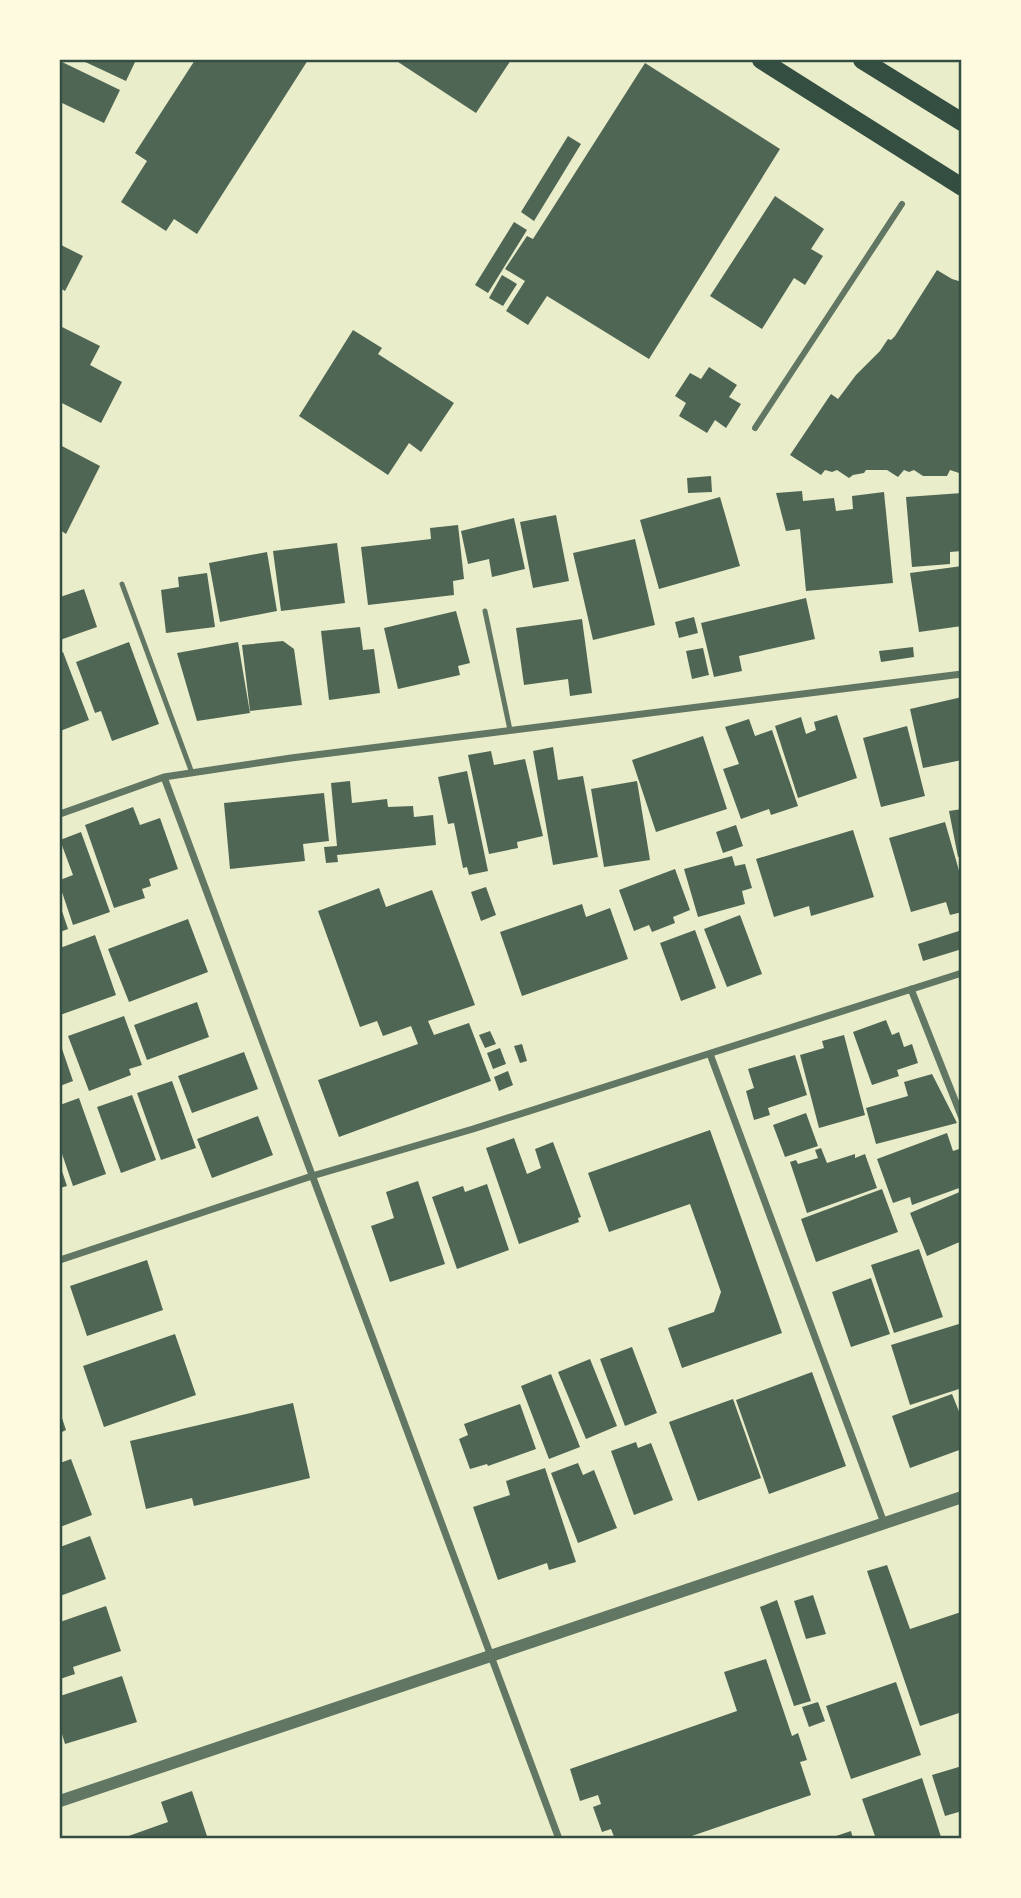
<svg xmlns="http://www.w3.org/2000/svg" width="1021" height="1898" viewBox="0 0 1021 1898" font-family="Jost,sans-serif">
	<style>
		.building { fill: #4f6655 }
		.lines { fill: none; stroke-linecap: round; stroke-linejoin: round }
		.service { stroke: #617663; stroke-width: 5 }
		.pedestrian { stroke: #617663; stroke-width: 6 }
		.minor { stroke: #617663; stroke-width: 7 }
		.tertiary { stroke: #617663; stroke-width: 12 }
		.primary { stroke: #344e41; stroke-width: 18 }
		.neatline { fill: none; stroke: #344e41; stroke-width: 2.5 }
	</style>
	<rect width="100%" height="100%" fill="#e9edc9"/>
	<!-- building -->
	<path class="building" d="M81,60H136L126,81Z
		M195,60H308L197,234L174,219L166,231L121,202L147,161L135,153Z
		M395,60H511L476,113Z
		M60,61L120,90L104,123L60,102Z
		M645,63L780,149L649,359L547,296L528,325L506,311L525,281L505,269L527,236L533,239Z
		M568,136L581,144L534,221L521,212Z
		M775,196L824,229L811,249L823,256L805,285L794,278L762,329L710,296Z
		M514,222L527,230L488,293L475,285Z
		M61,245L83,256L65,291L60,288Z
		M937,270L952,279L962,282V474L950,470L947,476H923L914,470L909,472L904,470L898,477L887,470H866L864,473L853,475L849,478L837,470L832,472L825,470L821,475L790,455L831,394L838,399L856,375L880,351L888,339L891,340L895,336Z
		M502,275L517,284L503,306L489,298Z
		M60,326L100,346L90,365L122,382L101,423L60,402Z
		M353,330L382,348L378,354L454,403L421,452L409,443L388,475L299,416Z
		M709,367L737,385L729,397L741,404L726,428L715,420L707,433L679,416L686,403L675,396L690,373L701,379Z
		M60,445L100,466L66,534L60,530Z
		M711,476L712,492L688,493L687,478Z
		M802,491L803,501L834,498L836,511L853,509L852,496L884,492L893,583L806,591L800,529L786,531L776,493Z
		M962,493V551L950,552V564L912,567L906,497Z
		M720,497L740,566L659,589L640,520Z
		M556,515L569,581L533,588L520,522Z
		M514,518L525,569L492,577L489,559L468,564L461,531Z
		M458,525L464,579L453,581L454,595L368,605L361,547L431,539L430,528Z
		M635,539L655,625L593,640L573,553Z
		M337,543L345,603L281,611L273,551Z
		M267,552L277,611L220,622L209,563Z
		M962,566V626L919,632L910,573Z
		M207,573L215,627L166,633L161,590L179,587L178,577Z
		M84,589L97,627L60,640V597Z
		M806,598L815,639L739,656L742,671L714,677L701,623Z
		M456,611L470,663L458,666L460,675L398,689L384,628Z
		M694,617L698,633L679,638L675,622Z
		M582,619L592,693L570,696L568,679L524,685L516,628Z
		M360,627L363,650L374,649L380,693L329,700L321,631Z
		M283,641L294,649L302,705L250,711L242,645Z
		M129,642L159,724L112,741L101,711L95,713L76,662Z
		M238,642L250,713L197,721L177,653Z
		M913,647L914,657L881,662L879,651Z
		M703,648L709,675L692,679L686,651Z
		M63,652L89,720L60,731V653Z
		M962,697V760L923,768L910,709Z
		M837,715L857,778L798,798L775,726L801,717L806,734L816,730L814,722Z
		M749,719L755,736L772,730L798,806L771,815L769,809L741,819L723,769L739,764L725,727Z
		M907,726L925,796L881,807L863,738Z
		M703,736L727,809L656,832L632,760Z
		M553,747L558,780L583,776L598,857L553,865L533,751Z
		M491,751L494,765L525,759L543,836L517,842L518,848L489,854L468,755Z
		M467,771L488,871L469,875L467,867L463,868L454,823L448,824L438,777Z
		M350,781L352,803L387,799L388,807L413,806L414,817L433,815L436,845L337,855L338,862L326,863L324,847L337,846L331,783Z
		M637,781L650,860L604,867L591,789Z
		M324,793L329,841L303,844L305,861L230,869L224,803Z
		M133,807L140,825L160,818L178,869L149,879L151,886L142,889L145,898L114,908L85,825Z
		M962,809V856L958,857L949,811Z
		M945,822L962,881V912L950,915L946,902L911,912L889,838Z
		M736,825L743,846L723,853L716,832Z
		M853,830L874,897L811,916L809,906L774,917L756,859Z
		M81,832L110,912L73,925L60,886V880L73,875L60,840Z
		M732,856L735,866L745,864L752,888L742,891L745,904L698,917L684,869Z
		M675,869L690,910L673,917L675,923L652,932L649,925L634,931L619,890Z
		M486,887L496,915L481,921L471,892Z
		M379,888L386,907L432,890L475,1005L428,1021L434,1035L469,1023L491,1081L339,1137L318,1080L418,1044L411,1026L383,1036L377,1021L360,1027L318,911Z
		M582,904L586,917L610,908L628,959L522,996L500,932Z
		M60,905L68,929L60,932Z
		M740,915L762,974L727,987L704,929Z
		M188,919L208,972L129,1002L108,949Z
		M695,930L716,988L681,1001L660,943Z
		M962,930V949L923,961L918,944Z
		M95,935L116,995L60,1015V948Z
		M197,1002L209,1037L147,1060L134,1025Z
		M124,1016L142,1065L129,1069L131,1075L89,1091L68,1036Z
		M886,1020L892,1035L899,1032L904,1047L912,1044L918,1063L897,1070L899,1076L872,1085L853,1032Z
		M490,1031L496,1044L485,1048L479,1035Z
		M844,1035L865,1115L819,1128L800,1055L824,1048L822,1041Z
		M60,1043L73,1081L60,1086Z
		M522,1044L527,1061L520,1063L514,1046Z
		M500,1048L506,1064L493,1069L487,1053Z
		M244,1052L258,1089L192,1113L178,1076Z
		M795,1055L807,1095L768,1108L770,1115L754,1120L746,1091L754,1088L748,1069Z
		M508,1071L513,1085L499,1091L494,1077Z
		M932,1074L957,1123L876,1144L866,1108L908,1096L904,1082Z
		M172,1081L196,1148L161,1160L137,1093Z
		M132,1095L156,1160L121,1173L97,1107Z
		M79,1098L106,1174L73,1186L60,1148V1105Z
		M806,1113L818,1146L785,1157L773,1125Z
		M258,1116L273,1155L212,1178L197,1139Z
		M710,1130L782,1333L682,1368L668,1328L714,1312L721,1292L690,1204L609,1232L588,1173Z
		M947,1133L953,1151L962,1148V1187L912,1205L910,1197L893,1203L877,1159Z
		M514,1138L527,1174L541,1168L535,1149L553,1142L581,1217L578,1218L579,1222L519,1244L486,1148Z
		M821,1148L827,1163L855,1154V1158L865,1154L877,1188L807,1213L790,1162L796,1160L798,1164L818,1158L815,1150Z
		M60,1165L67,1186L60,1188Z
		M418,1181L445,1264L390,1282L371,1226L394,1218L386,1192Z
		M487,1184L509,1250L457,1269L432,1197L463,1186L465,1192Z
		M882,1189L898,1232L816,1262L801,1219Z
		M962,1191V1241L927,1256L910,1213Z
		M919,1249L943,1317L894,1333L871,1265Z
		M147,1260L163,1310L87,1336L70,1286Z
		M871,1278L890,1334L851,1347L832,1292Z
		M962,1323V1388L910,1405L891,1345Z
		M175,1334L196,1395L104,1427L83,1366Z
		M632,1347L657,1413L625,1426L600,1359Z
		M590,1359L617,1426L586,1439L558,1372Z
		M812,1372L846,1466L769,1494L736,1400Z
		M551,1374L580,1447L549,1459L521,1386Z
		M952,1394L962,1419V1449L910,1468L892,1416Z
		M733,1399L761,1478L698,1501L669,1422Z
		M293,1403L310,1478L194,1506L192,1498L146,1509L130,1441Z
		M520,1404L536,1449L488,1466L487,1464L470,1469L459,1439L468,1435L464,1424Z
		M60,1412L66,1430L60,1433Z
		M636,1442L638,1448L651,1443L673,1500L634,1515L611,1451Z
		M71,1459L92,1515L60,1527V1463Z
		M578,1463L583,1475L594,1470L617,1528L578,1543L551,1473Z
		M545,1468L576,1562L549,1570L547,1563L498,1580L473,1507L510,1495L506,1481Z
		M90,1536L106,1579L60,1596V1547Z
		M887,1565L910,1629L961,1612L962,1712L920,1726L867,1571Z
		M813,1595L826,1634L806,1639L794,1601Z
		M777,1600L811,1701L794,1706L760,1607Z
		M106,1606L121,1651L73,1667L75,1674L60,1679V1622Z
		M766,1659L792,1736L798,1733L807,1760L800,1762L811,1795L683,1839H615L611,1829L602,1832L593,1807L601,1804L598,1795L580,1801L570,1769L737,1711L724,1672Z
		M122,1676L137,1722L65,1744L60,1727V1696Z
		M896,1682L921,1755L851,1779L826,1706Z
		M818,1702L825,1721L809,1727L802,1707Z
		M962,1766V1811L945,1816L932,1775Z
		M922,1778L941,1837L876,1839L862,1799Z
		M192,1791L208,1839H120L168,1822L161,1802Z
		M851,1831L853,1839H830V1838Z"/>
	<g class="lines">
		<!-- service -->
		<path class="service" d="M122,584L192,773
			M485,611L510,730"/>
		<!-- pedestrian -->
		<path class="pedestrian" d="M755,428L902,204"/>
		<!-- minor -->
		<path class="minor" d="M164,777L559,1839
			M60,814L164,777L291,758L962,674
			M911,989L962,1118
			M710,1054L884,1523
			M60,1260L312,1176L473,1129L962,973"/>
		<!-- tertiary -->
		<path class="tertiary" d="M60,1801L962,1497"/>
		<!-- primary -->
		<path class="primary" d="M761,60L962,187
			M862,60L962,122"/>
	</g>
	<!-- border -->
	<rect width="1021" height="1898" fill="none" stroke="#fefae0" stroke-width="122"/>
	<rect x="61" y="61" width="899" height="1776" class="neatline"/>
</svg>
